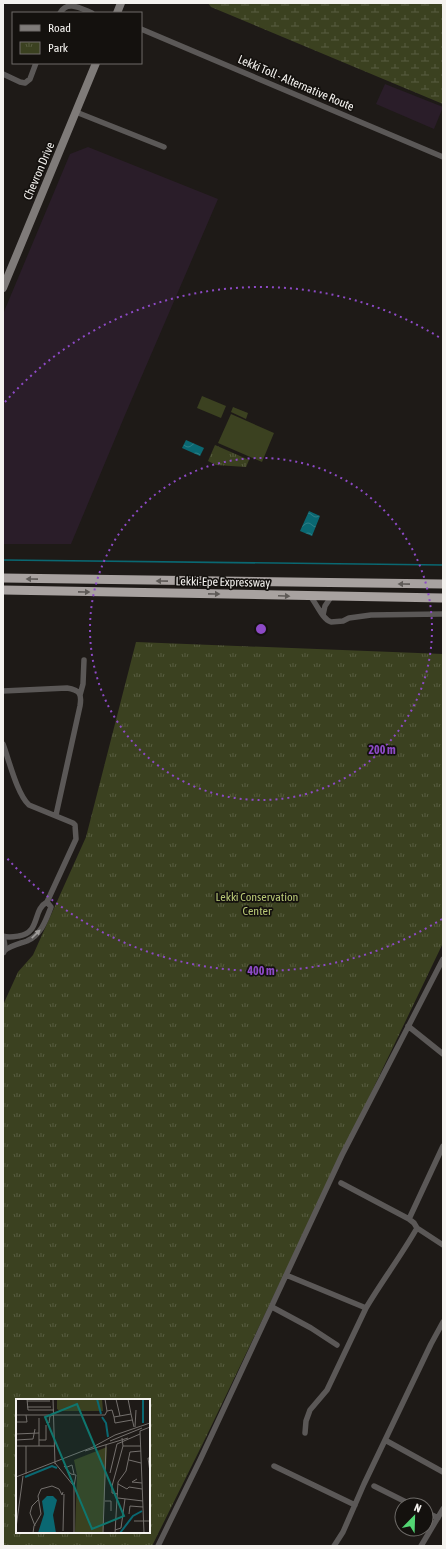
<svg xmlns="http://www.w3.org/2000/svg" width="446" height="1549" viewBox="0 0 446 1549" font-family="'Asap Condensed',sans-serif">
	<style>
		.commercial { fill: #2a1d29 }
		.wetland { fill: url(#wetland-marsh) }
		.park { fill: url(#park-tufts); fill-rule: evenodd }
		.pitch { fill: #3b4120 }
		.water { fill: url(#water-waves) }
		.lines { fill: none; stroke-linecap: round; stroke-linejoin: round }
		.stream { stroke: #0a6872; stroke-width: 1.5 }
		.minor { stroke: #5b5857; stroke-width: 5.5 }
		.tertiary { stroke: #5b5857; stroke-width: 7 }
		.secondary { stroke: #7f7b79; stroke-width: 8 }
		.trunk { stroke: #a8a2a0; stroke-width: 9 }
		.oneway { fill: #5e5a57 }
		.oneway2 { fill: #a09d9b }
		.ring { fill: none; stroke: #8d4ac6; stroke-width: 2; stroke-dasharray: 2 4 }
		.labels { text-anchor: middle; stroke-width: 3.5; stroke-linejoin: round; paint-order: stroke }
		.street-label { font-size: 12px; fill: #f4f2ef; stroke: #14110e }
		.park-label { font-size: 12px; fill: #b8c876; stroke: #14110e }
		.inset-river { fill: none; stroke: #0a6872; stroke-width: 2 }
		.inset-road { fill: none; stroke: #74706d; stroke-width: 1 }
		.view { fill: #0f766e; fill-opacity: 0.15; stroke: #0f766e; stroke-width: 2 }
		.inset-edge { fill: none; stroke: #f4f2ef; stroke-width: 2 }
		.centre { fill: #8d4ac6; stroke: #14110e; stroke-width: 2 }
		.ring-label { font-size: 12px; text-anchor: middle; font-weight: bold; fill: #8d4ac6; stroke: #14110e; stroke-width: 3.5; stroke-linejoin: round; paint-order: stroke }
	</style>
	<defs>
		<pattern id="wetland-marsh" width="20" height="14" patternUnits="userSpaceOnUse"><rect width="20" height="14" fill="#3b4120"/><path d="M1 5h8M5 5V1M11 12h8M15 12V8" fill="none" stroke="#585d41"/></pattern>
		<pattern id="park-tufts" width="24" height="20" patternUnits="userSpaceOnUse"><rect width="24" height="20" fill="#3b4120"/><path d="M3 7l-1-3M5 7V3M7 7l1-3M15 17l-1-3M17 17v-4M19 17l1-3" fill="none" stroke="#585d41"/></pattern>
		<pattern id="water-waves" width="16" height="10" patternUnits="userSpaceOnUse"><rect width="16" height="10" fill="#0a6872"/><path d="M0 5q4-4 8 0t8 0" fill="none" stroke="#2e7e86"/></pattern>
	</defs>
	<rect width="100%" height="100%" fill="#1e1a17"/>
	<!-- commercial -->
	<path class="commercial" d="M385,84L443,107L434,129L376,104Z
		M88,147L218,199L125,415L71,544H3V314L70,154Z"/>
	<!-- wetland -->
	<path class="wetland" d="M208,3H443V104L211,7Z"/>
	<!-- park -->
	<path class="park" d="M215,445L249,460L246,467L216,465L208,461Z
		M136,642L443,654V943L206,1437L152,1546H3V1005L18,972L33,955L86,837ZM17,1400H149V1532H17Z"/>
	<!-- pitch -->
	<path class="pitch" d="M202,396L226,406L221,418L197,408Z
		M233,407L248,413L246,419L231,412Z
		M231,414L274,433L262,462L218,443Z"/>
	<!-- water -->
	<path class="water" d="M186,440L204,448L200,456L182,448Z
		M309,511L320,516L312,536L300,531Z"/>
	<g class="lines">
		<!-- stream -->
		<path class="stream" d="M3,560L443,565"/>
		<!-- minor -->
		<path class="minor" d="M60,13C67,0 80,8 92,13
			M141,29L443,157
			M3,74L20,82L25,83L30,79L36,63
			M76,112L164,147
			M310,596C317,604 322,619 331,622L343,621L349,618L371,615L443,614
			M323,615L325,606L331,597
			M3,691L67,688C80,690 82,694 80,706L56,815
			M80,695L83,684L84,660
			M3,744C9,760 17,794 29,805L73,823L75,825L76,839L47,902C32,910 41,932 19,936C13,937 8,938 3,936
			M4,951C11,945 19,944 27,941C41,935 46,920 51,907L47,902
			M408,1026L443,1054
			M443,1146L409,1219L414,1223L417,1228L443,1245
			M341,1183L409,1219
			M286,1275L366,1308L327,1390L310,1410L306,1421L305,1433
			M272,1307L311,1328L337,1345
			M366,1308C382,1281 401,1256 417,1228
			M385,1440L443,1472
			M274,1466L355,1505
			M374,1486L412,1505
			M426,1512L438,1518
			M158,1546L200,1460L342,1155L443,959
			M334,1546L343,1532L364,1484L431,1344L443,1322
			M421,1546L443,1509"/>
		<!-- tertiary -->
		<path class="tertiary" d="M3,939L4,945L3,952"/>
		<!-- secondary -->
		<path class="secondary" d="M117,13L121,3
			M3,288L96,63"/>
		<!-- trunk -->
		<path class="trunk" d="M3,578L443,584
			M3,590L443,598"/>
	</g>
	<!-- one-way arrows -->
	<defs><path id="oneway-solid" d="M-6-.8H1V-3.2L6.5 0L1 3.2V.8H-6Z"/></defs>
	<g class="oneway">
		<use href="#oneway-solid" transform="translate(32 579) rotate(-179)"/>
		<use href="#oneway-solid" transform="translate(162 581) rotate(-179)"/>
		<use href="#oneway-solid" transform="translate(404 584) rotate(-179)"/>
		<use href="#oneway-solid" transform="translate(84 592) rotate(1)"/>
		<use href="#oneway-solid" transform="translate(214 594) rotate(1)"/>
		<use href="#oneway-solid" transform="translate(284 596) rotate(2)"/>
	</g>
	<use class="oneway2" href="#oneway-solid" transform="translate(36 934) rotate(-44)"/>
	<!-- distance rings -->
	<g class="ring">
		<circle cx="261" cy="629" r="171"/>
		<path d="M442 919A342 342 0 0 1 5 856M5 402A342 342 0 0 1 442 339"/>
	</g>
	<g class="labels">
		<!-- street labels -->
		<g class="street-label">
			<text transform="translate(296 83) rotate(23)" y="4">Lekki Toll - Alternative Route</text>
			<text transform="translate(39 171) rotate(-67)" y="4">Chevron Drive</text>
			<text transform="translate(223 582) rotate(1)" y="4">Lekki-Epe Expressway</text>
		</g>
		<!-- park labels -->
		<g class="park-label">
			<text x="257" y="901">Lekki Conservation<tspan x="257" dy="14">Center</tspan></text>
		</g>
	</g>
	<!-- overview -->
	<g transform="translate(16 1399)">
		<rect width="134" height="134" fill="#1e1a17"/>
		<path d="M41,0H86L87,12H44L41,10Z" fill="#3b4120"/>
		<path d="M91,48L87,134H59L61,76L58,61Z" fill="#3b4120"/>
		<path d="M31,97H37L41,101L37,116L40,134H22L28,115L26,102Z" fill="#0a6872"/>
		<path class="inset-river" d="M81,0L85,15M127,0V24M86,18L90,24L92,38M9,78L36,67L41,69M104,134L117,117L126,112"/>
		<path class="inset-road" d="M11,0L12,11H38M37,0L39,65M89,0L91,12M100,0L104,17M11,2H34M11,8H35M115,15L118,28M0,16H33M98,18L99,24L116,21M23,19V47M0,23H11L10,16M30,23L33,24L34,17L38,16H89L91,12L96,11L98,18L115,15L112,0M119,28L120,11M0,35L23,34M0,41L17,40L19,30M23,41H30V26M94,42L126,29M0,47H38M10,47V75M107,47H125M69,52L112,39M134,59H132L134,73M113,61L125,64M39,64L57,86M48,67L55,75L60,76L58,87M49,69L56,66L58,75M94,74L101,45L124,35M0,78L77,48L99,36L134,24M121,80L116,83L126,84M102,85L111,90L113,88L126,90M58,87V134M102,95L96,94V87L107,47L106,39M102,99L127,102M89,102H95V112M113,115L114,107L127,108M118,122H134M19,127L14,114L16,107L22,101M0,129L7,77M99,131L105,129L109,100M47,132L48,95M17,134L18,127L25,115L22,97L25,90L36,87L43,90L46,96L47,93M87,134L90,46M99,134L102,83L110,72L114,53L125,52M128,134L124,32L134,28"/>
		<path class="view" d="M61,5L108,117L76,130L29,18Z"/>
		<rect width="134" height="134" class="inset-edge"/>
	</g>
	<circle cx="261" cy="629" r="6" class="centre"/>
	<g class="ring-label">
		<text x="382" y="754">200 m</text>
		<text x="261" y="975">400 m</text>
	</g>
	<!-- border -->
	<rect width="446" height="1549" fill="none" stroke="#f4f2ef" stroke-width="8"/>
	<!-- legend -->
	<rect x="12" y="12" width="130" height="52" fill="#14110e" stroke="#6e6b68"/>
	<rect x="20" y="25" width="20" height="6" fill="#7f7b79" stroke="#6e6b68"/>
	<text x="48" y="32" font-size="12" fill="#f4f2ef">Road</text>
	<rect x="20" y="42" width="20" height="12" fill="url(#park-tufts)" stroke="#6e6b68"/>
	<text x="48" y="52" font-size="12" fill="#f4f2ef">Park</text>
	<!-- north arrow -->
	<g transform="translate(414 1517) rotate(23)"><circle r="19" fill="#14110e" stroke="#6e6b68"/>
	<path d="M0-3L7 15L0 10L-7 15Z" fill="#53d673"/>
	<text y="-6" font-size="11" font-weight="bold" text-anchor="middle" fill="#f4f2ef">N</text>
	</g>
</svg>
